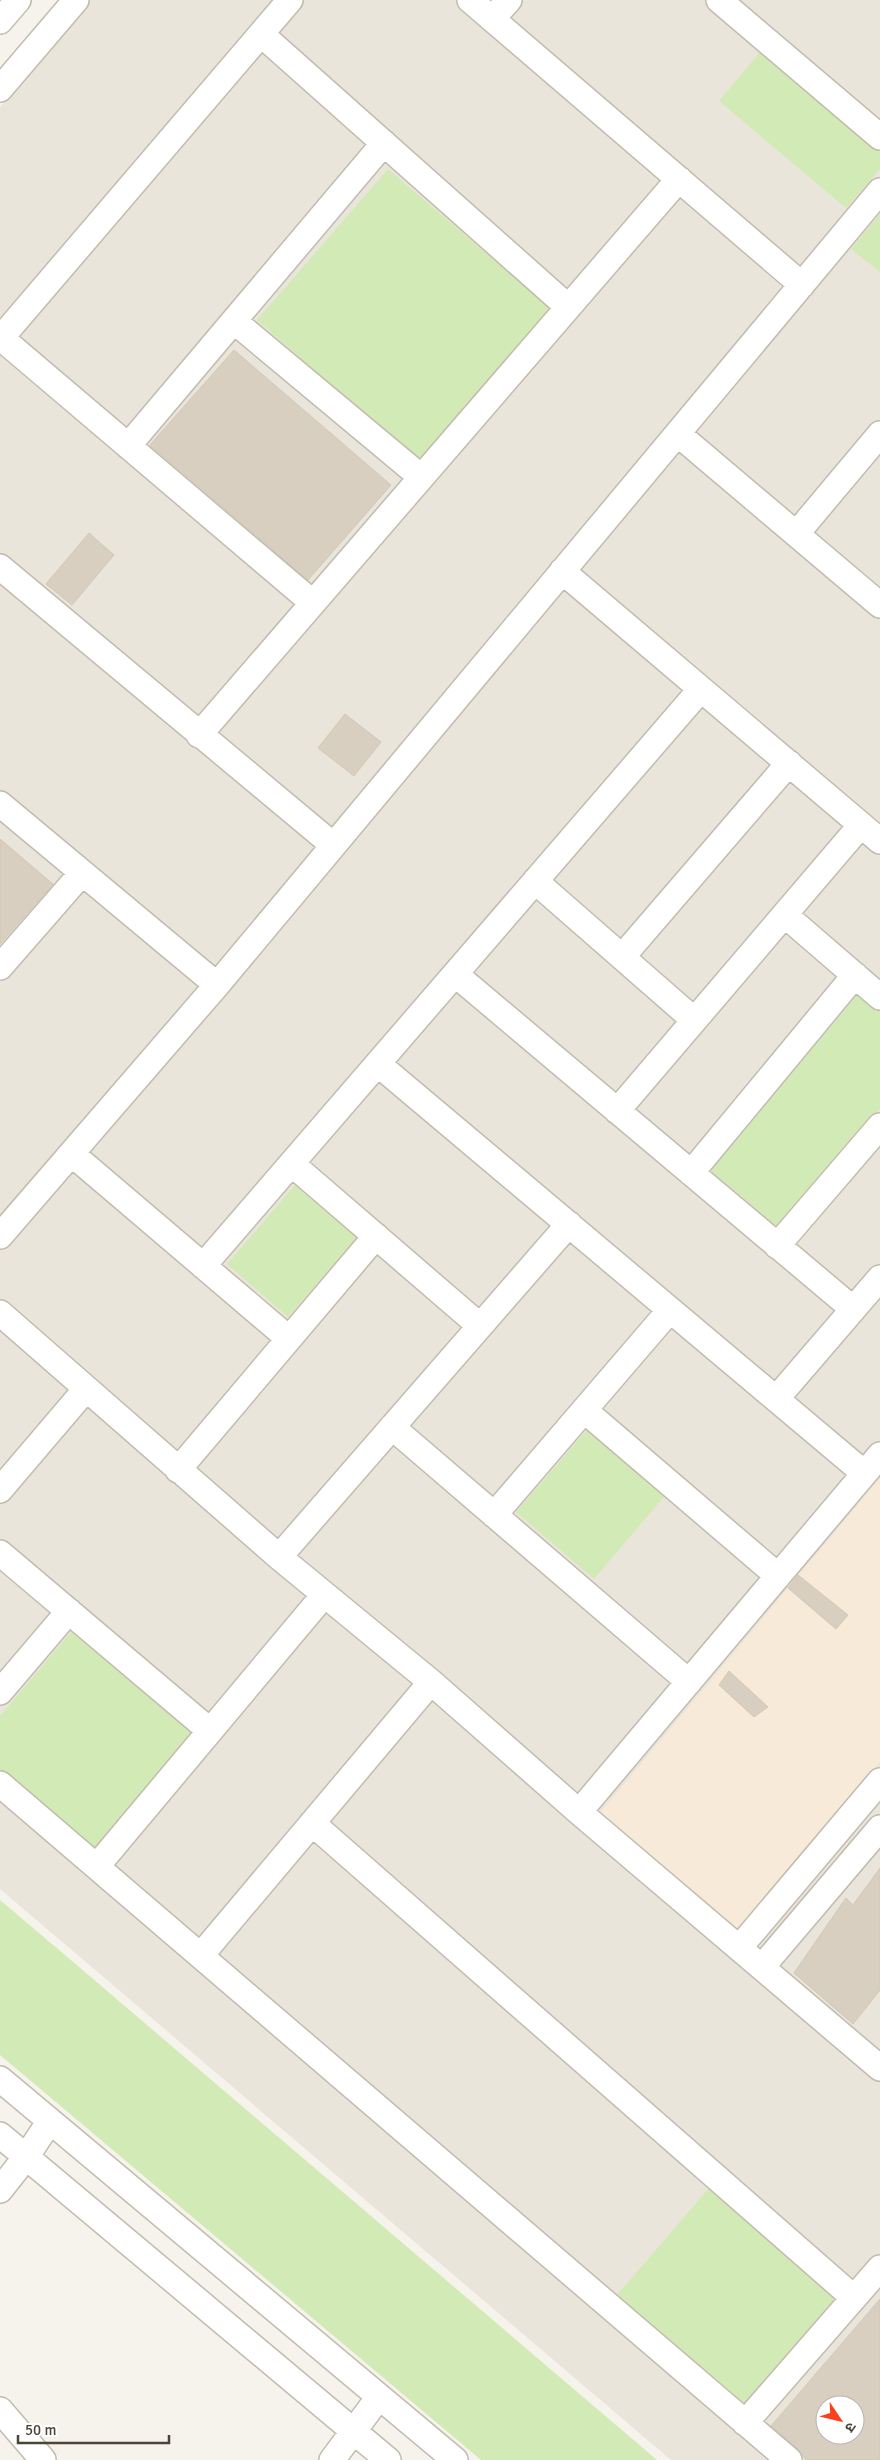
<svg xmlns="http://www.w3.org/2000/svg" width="880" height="2460" viewBox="0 0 880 2460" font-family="Signika,'Noto Sans Devanagari',sans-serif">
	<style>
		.residential { fill: #eae5da; fill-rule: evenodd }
		.commercial { fill: #f7ead8 }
		.green { fill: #d2eab5 }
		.building { fill: #d8cfc1; stroke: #d3c7b4; fill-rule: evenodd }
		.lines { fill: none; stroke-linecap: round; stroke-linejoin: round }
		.minor-casing { stroke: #c2bbae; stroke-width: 28 }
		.minor { stroke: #fff; stroke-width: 25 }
	</style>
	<rect width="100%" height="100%" fill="#f6f3ec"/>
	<!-- residential -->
	<path class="residential" d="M91,0H880V2460H671L0,1889V107ZM825,2405H855V2435H825Z"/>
	<!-- commercial -->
	<path class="commercial" d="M880,1478V1762L737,1929L599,1814Z"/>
	<!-- green -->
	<path class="green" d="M761,51L880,152V169L846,208L719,101Z
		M388,169L550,308L418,461L257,320Z
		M880,214V272L851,249Z
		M859,993L880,1011V1109L780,1229L710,1170Z
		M295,1185L357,1238L288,1317L227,1264Z
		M587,1430L664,1497L594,1579L516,1512Z
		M72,1631L194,1734L91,1855L0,1777V1716Z
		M0,1900L52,1944L657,2460H481L0,2055Z
		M710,2187L839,2299L746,2407L617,2295Z"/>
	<!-- building -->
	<path class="building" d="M234,350L391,485L308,580L150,445Z
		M89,533L114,555L72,605L46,584Z
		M345,714L381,742L354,776L318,748Z
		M0,839L53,884L0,944Z
		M798,1575L848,1615L836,1629L788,1588Z
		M729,1671L768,1707L754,1717L719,1685Z
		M880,1868V1990L853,2024L794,1973L846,1898L853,1905Z
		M880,2299V2460H806L798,2449L771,2426ZM825,2405H855V2435H825Z"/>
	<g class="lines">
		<!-- minor casing -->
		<g class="minor-casing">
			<path id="minor" d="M470,0L802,285
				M719,0L880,137
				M492,19L509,0
				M0,21L18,0
				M261,34L568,307
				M0,89L76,0
				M234,321L421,477
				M0,337L313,603
				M1,338L290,0
				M678,434L880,605
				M128,446L384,143
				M797,533L880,434
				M0,567L333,845
				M562,571L880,841
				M199,735L679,179
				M0,804L217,985
				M535,881L694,1020
				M785,915L880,997
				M622,957L789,763
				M0,967L82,873
				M455,974L853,1309
				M378,1064L864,1473
				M617,1111L861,825
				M72,1154L288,1338
				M292,1164L480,1326
				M691,1173L855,975
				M0,1236L217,985L880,191
				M777,1246L880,1126
				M203,1266L701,689
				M0,1313L279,1557L431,1682L579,1812L880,2068
				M776,1399L880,1278
				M584,1410L778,1576
				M392,1427L689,1682
				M178,1470L376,1236
				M0,1490L86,1389
				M494,1515L670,1310
				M0,1553L209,1730
				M279,1557L569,1224
				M0,1692L69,1611
				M0,1784L789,2460
				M579,1812L880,1455
				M312,1823L854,2298
				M97,1866L324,1595
				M739,1948L880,1781
				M202,1954L431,1682
				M762,1967L880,1828
				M0,2079L455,2460
				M0,2135L388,2460
				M0,2190L26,2157L50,2121
				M0,2410L43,2460
				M745,2423L880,2268
				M332,2460L379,2397"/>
		</g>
		<!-- minor -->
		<use href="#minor" class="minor"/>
	</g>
	<!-- north arrow -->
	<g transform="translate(840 2420) rotate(125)"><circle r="24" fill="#ffffff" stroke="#b7b4b0"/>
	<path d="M0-4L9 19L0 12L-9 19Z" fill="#fc3f1d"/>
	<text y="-8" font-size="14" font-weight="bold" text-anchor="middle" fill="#4b4439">उ</text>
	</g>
	<!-- scale -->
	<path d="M18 2435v8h151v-8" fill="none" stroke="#4b4439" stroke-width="2.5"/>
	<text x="25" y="2435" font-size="15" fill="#4b4439" stroke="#ffffff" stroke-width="4" paint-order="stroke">50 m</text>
</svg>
